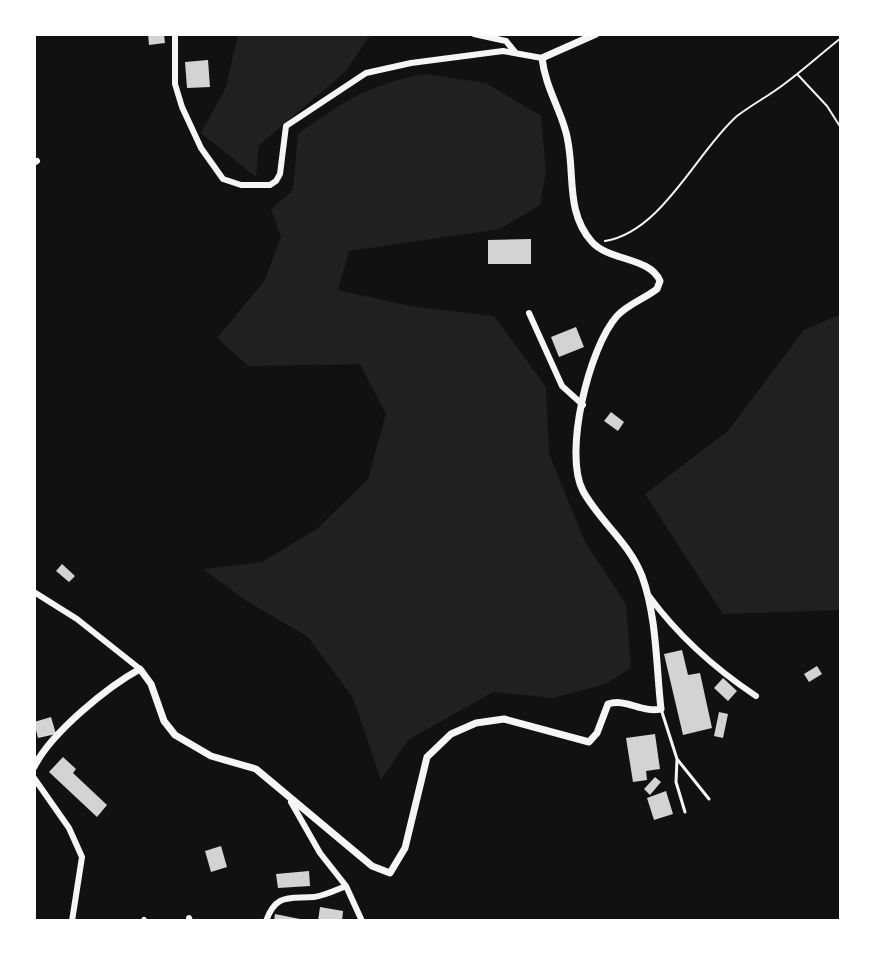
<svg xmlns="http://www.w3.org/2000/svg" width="875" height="955" viewBox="0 0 875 955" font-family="Signika,sans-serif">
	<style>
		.green { fill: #202020 }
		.building { fill: #d3d3d3 }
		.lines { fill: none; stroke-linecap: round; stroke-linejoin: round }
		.path { stroke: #f5f5f5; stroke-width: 2 }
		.service { stroke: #f5f5f5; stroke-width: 3 }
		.minor { stroke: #f5f5f5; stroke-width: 6 }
		.tertiary { stroke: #f5f5f5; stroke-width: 7 }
	</style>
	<rect width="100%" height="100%" fill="#111"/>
	<!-- green -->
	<path class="green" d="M238,34H371L344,73L259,145L256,177L201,133L226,87Z
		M424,74L486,83L541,116L546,171L540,205L500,229L349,251L338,290L410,306L494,316L546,387L549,454L585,542L626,604L631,668L605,684L553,698L493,692L408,740L381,780L353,698L308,637L245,600L203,569L262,562L317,529L368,479L386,414L360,364L248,366L217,338L265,280L281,237L271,209L293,190L298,134C344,101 367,85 424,74Z
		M841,314V610L723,614L645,494L728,431L804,330Z"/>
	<!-- building -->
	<path class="building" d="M148,34H164L165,43L149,45Z
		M208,60L210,87L187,88L185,62Z
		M531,239V264H488V240Z
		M576,327L584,347L559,357L551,337Z
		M611,412L624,422L618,431L604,421Z
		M62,564L75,576L69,582L56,571Z
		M682,650L688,675L700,673L712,728L683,735L664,654Z
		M817,666L822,674L809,682L804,674Z
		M723,678L737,691L728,701L714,688Z
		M719,712L728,714L723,738L714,736Z
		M51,717L56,734L38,738L34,722Z
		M655,734L660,769L646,771L647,780L633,782L626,738Z
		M63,757L76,769L73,773L107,805L97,817L49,772Z
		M655,777L661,782L650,795L644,789Z
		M666,791L673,814L654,820L647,798Z
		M221,846L227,867L211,872L205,851Z
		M309,871L310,886L278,888L276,874Z
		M320,907L343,911L342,921H318Z
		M275,914L305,920V921H274Z"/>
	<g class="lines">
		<!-- path -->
		<path class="path" d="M798,75L827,106L841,128
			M605,241C662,232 697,151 737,116C749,107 761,100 773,92C797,76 818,56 841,38"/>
		<!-- service -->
		<path class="service" d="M661,709L677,759L709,799
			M677,759L676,782L685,812"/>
		<!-- minor -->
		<path class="minor" d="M175,34V84L182,107L201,148L223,179L241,185H270L276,181L280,174L286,126L366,73L411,63L503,51L542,58
			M474,34L506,41L515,52
			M34,163L37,161
			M529,313L562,386L583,405
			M34,592L77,619L140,669
			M649,596C679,637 714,668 756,696
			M34,778L69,828L82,857L72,921
			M291,802L320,853L346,886L362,921
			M189,918L190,921
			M144,920L145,921
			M266,921C276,893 289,899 314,897C324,896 336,890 346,886"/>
		<!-- tertiary -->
		<path class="tertiary" d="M34,767C51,733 107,687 140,669L151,684L164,721L175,735L211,756L256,769L372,866L390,873L405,848L427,757L451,734L476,723L504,719L589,742L597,733L608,704C626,698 641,713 661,709C656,666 657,617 642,576C629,542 600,522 583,491C563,454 589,347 617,316C628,304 644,299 657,289L660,281C650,257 609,261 592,242C563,210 577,166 565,129C558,105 545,85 542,58L596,34"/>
	</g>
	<!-- border -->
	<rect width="875" height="955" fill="none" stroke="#ffffff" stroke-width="72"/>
</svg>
